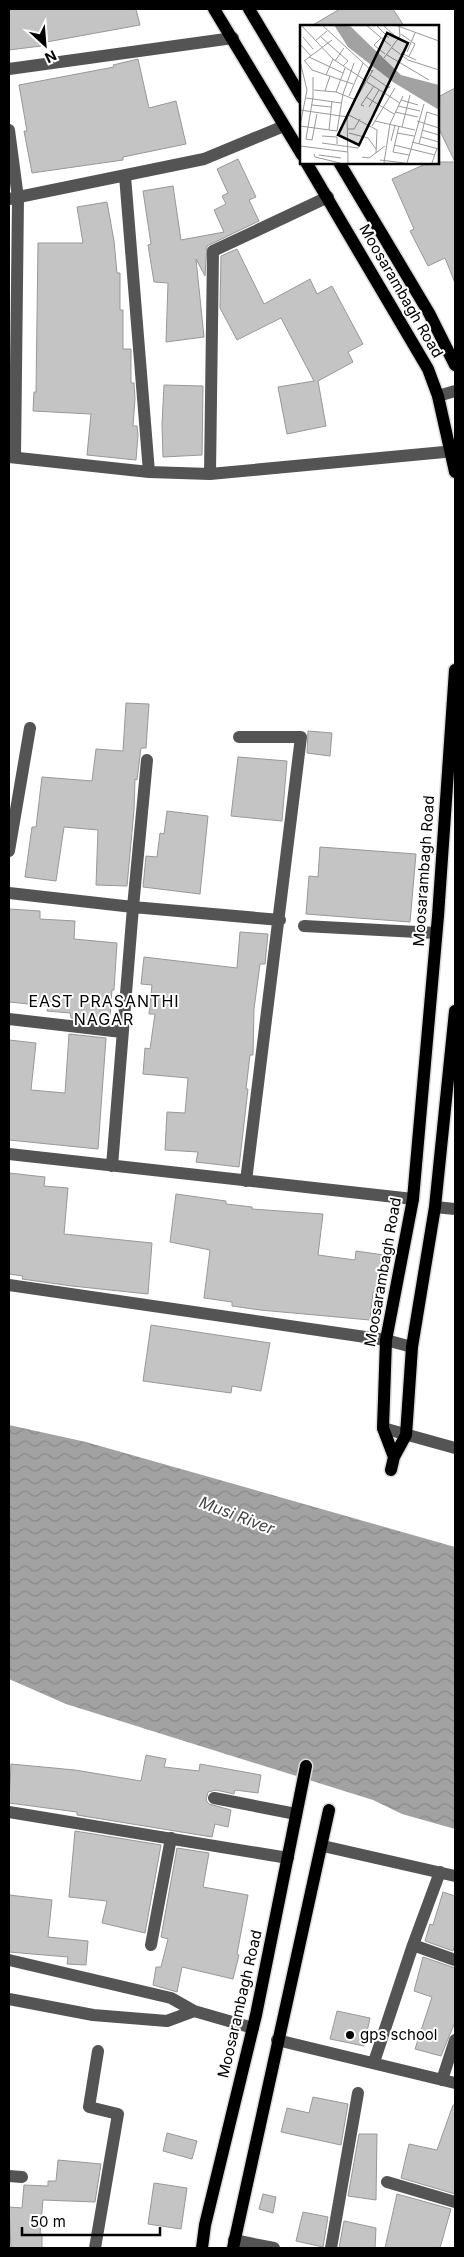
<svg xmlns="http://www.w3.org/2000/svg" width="464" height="2257" viewBox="0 0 464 2257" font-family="Inter,sans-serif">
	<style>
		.water { fill: url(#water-waves) }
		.building { fill: #c4c4c4; stroke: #989898 }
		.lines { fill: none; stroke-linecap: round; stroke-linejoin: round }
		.major-casing { stroke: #dbdbdb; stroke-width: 15 }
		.minor { stroke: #545454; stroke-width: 12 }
		.major { stroke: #000; stroke-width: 12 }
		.poi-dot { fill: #000; stroke: #fff; stroke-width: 2 }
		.labels { text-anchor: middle; stroke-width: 4; stroke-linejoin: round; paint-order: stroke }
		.street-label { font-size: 15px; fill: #000; stroke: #fff }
		.poi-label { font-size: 15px; fill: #000; stroke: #fff; text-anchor: start }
		.neighbourhood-label { font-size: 16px; letter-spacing: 1px; fill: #000; stroke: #fff }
		.water-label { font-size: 16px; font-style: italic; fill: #434343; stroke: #fff }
		.inset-road { fill: none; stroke: #999; stroke-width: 1 }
		.view { fill: #000; fill-opacity: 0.15; stroke: #000; stroke-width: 2.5 }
		.inset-edge { fill: none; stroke: #000; stroke-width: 2.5 }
	</style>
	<defs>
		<pattern id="water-waves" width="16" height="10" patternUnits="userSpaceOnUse" patternTransform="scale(1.25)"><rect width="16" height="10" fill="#a2a2a2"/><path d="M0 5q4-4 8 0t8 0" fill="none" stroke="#8a8a8a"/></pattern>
	</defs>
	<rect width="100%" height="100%" fill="#fff"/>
	<!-- water -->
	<path class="water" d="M9,1425L86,1442L455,1547V1829L402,1814L373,1800L66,1704L9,1679Z"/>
	<!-- building -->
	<path class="building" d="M9,9H136L140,25L41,43V46L9,50Z
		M340,9H393L404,26H311Z
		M138,59L149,108L176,101L186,144L123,157V160L32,173L24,131H27L19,85L114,67L113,65Z
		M455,88V283L445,258L428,266L410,231L414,229L392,179L430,162H455L438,127V97Z
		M238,159L256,197L249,200L259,221L207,246L205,276L196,259L204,337L166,342L168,283L154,282L148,245L151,244L143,191L173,186L181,240L224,232L214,210L226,204L222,196L228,193L217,169Z
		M107,202L114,241L117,273H120V310H123V349H131V383H134L135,399L133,426H137L138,435L136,460L87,455L91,414L33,411L34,392H36L38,243H83L77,207Z
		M237,249L264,304L310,279L317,294L332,286L363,344L348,352L353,362L318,381L326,426L287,434L278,387L314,381L281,318L237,340L220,308L221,256Z
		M164,385L203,386L202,455L163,457L162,424Z
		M126,703L149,704L146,748H141L137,780L135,779L134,810L127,886L96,885L98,830L64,827L56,881L25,877L32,827H36L42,777L92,781L96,749L123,751Z
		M308,731L332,733L330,756L307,753Z
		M238,757L287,761L282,821L231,816Z
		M167,811L208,816L200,894L143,887L146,856L157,857L160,833L164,834Z
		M320,847L416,854L410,922L306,914L309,876L318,877Z
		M9,909L40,911V919L75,921L74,939L117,943L114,990H112L110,1018H107V1022L71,1018L70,1013L47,1011L48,1006L9,1002Z
		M240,932L268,934L265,964H260L254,1009L253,1055H250L246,1089H248L239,1167L196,1162L198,1152L165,1150L167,1112L185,1113L188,1078L143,1074L145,1048L150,1049L155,1014H149L152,985L141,984L144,957L237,968Z
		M69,1034L106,1038L98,1149L9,1140V1040L36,1043L31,1090L65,1093Z
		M9,1173L45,1177L44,1186L68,1188L64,1234L152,1243L148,1294L72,1286L22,1279L23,1276L9,1274Z
		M176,1194L226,1201V1204L252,1207V1209L323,1214L318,1255L355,1260L356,1251L384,1255L378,1293L373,1292L370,1320L260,1310L232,1306V1302L204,1298L210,1250L170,1242Z
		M151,1325L270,1343L261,1391L232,1386L231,1393L143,1381Z
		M146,1755L166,1759L164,1767L199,1771L200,1764L261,1775L258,1793L235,1790L234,1794L216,1790L208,1792L206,1800L209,1804L231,1810L228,1827L215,1824L212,1837L77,1815V1812L9,1803L11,1764L75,1770L141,1781Z
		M75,1831L161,1845L145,1933L102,1923L107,1901L69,1897Z
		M177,1848L209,1853L203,1887L248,1895L237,1954L239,1955L233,1979L182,1967L177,1992L153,1985L156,1967H161L168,1939L161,1937Z
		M443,1892L455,1896V1944L453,1951L425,1941L430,1924L433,1925Z
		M9,1895L52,1900L48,1937L88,1941L86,1965L67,1964L68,1957L9,1952Z
		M423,1957L455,1968V2022L441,2056L415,2049L432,1997L414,1991Z
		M337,2011L370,2018L364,2046L330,2039Z
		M313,2097L348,2104L341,2145L281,2132L287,2108L309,2113Z
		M453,2105H455V2194L401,2178L409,2144L437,2150Z
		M167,2133L197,2141L192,2159L163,2151Z
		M359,2134H377L376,2200L348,2196Z
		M58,2160L101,2164L95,2202L43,2200L40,2234H42V2248H11L9,2207L22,2208L24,2185L48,2186V2181H56Z
		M154,2183L187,2188L181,2229L148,2224Z
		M263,2194L276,2197L273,2213L259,2209Z
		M397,2194L451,2209L440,2248H385Z
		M303,2212L328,2217L323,2247L296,2241Z
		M344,2221L376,2228L375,2248H339Z"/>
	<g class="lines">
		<!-- major casing -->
		<g class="major-casing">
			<path id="major" d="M214,9L302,155
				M249,9L302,98
				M306,162L428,369L438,396L455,472
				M339,162L429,313L455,365
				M394,1457L383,1428L386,1340L413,1199L438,916L455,670
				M391,1470L394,1457L406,1435L412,1347L435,1207L455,1011
				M202,2248L205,2225L256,2015L306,1766
				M233,2248L329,1810"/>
		</g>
		<!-- minor -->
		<path class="minor" d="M9,69L233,38
			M9,130L18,198L15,457
			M125,176L149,472
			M9,199L204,159L284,126
			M438,396L455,391
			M9,457L149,472L210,474L455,451
			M210,474L213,251L328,197
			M239,737H301L246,1181
			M9,851L30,728
			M9,893L133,907L280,920
			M304,926L436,933
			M9,1019L122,1032
			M9,1154L413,1199
			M112,1166L133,907L147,760
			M435,1207L455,1209
			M9,1285L386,1340L412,1347
			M383,1428L455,1448
			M214,1798L296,1814
			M9,1812L288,1858
			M323,1846L455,1876
			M151,1945L171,1838
			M413,1945L455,1960
			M9,1960L171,1998L194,2011L253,2028
			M9,1999L93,2015L167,2021L194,2011
			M277,2040L455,2083
			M374,2062L413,1945L440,1872
			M442,2080L455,2040
			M9,2176L22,2177
			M387,2182L455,2202
			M234,2240L274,2248
			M95,2248L118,2114L89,2107L98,2051
			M331,2248L358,2093"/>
		<!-- major -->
		<use href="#major" class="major"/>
	</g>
	<!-- markers -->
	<circle class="poi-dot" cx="350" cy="2035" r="5"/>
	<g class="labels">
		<!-- street labels -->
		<g class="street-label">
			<text transform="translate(401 291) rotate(60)" y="5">Moosarambagh Road</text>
			<text transform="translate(424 871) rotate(-86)" y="5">Moosarambagh Road</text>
			<text transform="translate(383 1272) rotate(-80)" y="5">Moosarambagh Road</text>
			<text transform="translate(240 2004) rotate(-77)" y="5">Moosarambagh Road</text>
		</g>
		<!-- poi labels -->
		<g class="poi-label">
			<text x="360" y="2040">gps school</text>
		</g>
		<!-- neighbourhood labels -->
		<g class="neighbourhood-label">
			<text x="104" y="1007">EAST PRASANTHI<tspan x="104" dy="18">NAGAR</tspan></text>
		</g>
		<!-- water labels -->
		<g class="water-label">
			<text transform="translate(237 1515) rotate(21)" y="6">Musi River</text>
		</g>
	</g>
	<!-- overview -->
	<g transform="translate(300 25)">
		<rect width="139" height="139" fill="#fff"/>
		<path d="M34,0H49L101,50L139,60V85L93,57L48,22Z" fill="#a2a2a2"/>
		<path class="inset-road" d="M1,0L33,34L66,56M22,0L73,47M66,0L91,21M76,0L89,13M83,0L97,13M95,0L139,16M101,9L115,19L109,31M3,12L13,24M21,12L48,36L43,41M81,13L74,20L85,29M15,16L27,6M0,19L11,31M92,23L108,35L139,45M107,27L115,8M101,28L116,35M87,30L129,55M9,32L43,48M84,33L100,11L99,0M4,35L12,45L53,59M0,36L7,65L0,101M4,36L32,15M35,36L44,23M26,50L33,34M70,50L89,63L90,61M13,52V72L6,114L12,115L17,89M67,57L100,78M14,65L36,67L56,75M25,66L30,51M36,67L45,43M49,71L63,38M66,72L94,89M6,73L41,78M101,75L118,80M12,80L31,82M64,81L61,80L74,61M98,81L120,86M69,82L79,65M0,85L48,92M95,87L118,92M47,89L77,105L76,128M75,96L115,105M117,96L139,103M0,101L37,106L43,69L54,38M72,101L95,63M99,101L93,127L109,130M102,102L110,70M48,104H54L60,94M29,105L32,76M122,105L139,110M49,108L68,113L76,124M97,108L114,111M22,111L37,112V119M121,112L139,117M91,116L95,100M112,117L139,124M22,118L58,123L68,99M119,119L127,87L139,91M94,120L135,130M0,121L48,127M14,129L15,132L40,138M19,130L41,133M62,132L69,133L85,121M80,135L105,138M48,138L47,89L73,45M84,138L90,99L103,71M107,138L124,79M132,138L137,123"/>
		<path class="view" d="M87,8L108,18L59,120L38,110Z"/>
		<rect width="139" height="139" class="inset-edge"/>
	</g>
	<!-- border -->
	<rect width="464" height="2257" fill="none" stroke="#000000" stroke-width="20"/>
	<!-- north arrow -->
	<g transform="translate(45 45) rotate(154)" stroke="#ffffff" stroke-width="4" paint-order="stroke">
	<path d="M0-4L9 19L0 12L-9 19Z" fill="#000000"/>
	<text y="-8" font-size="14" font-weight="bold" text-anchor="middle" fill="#000000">N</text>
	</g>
	<!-- scale -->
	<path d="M22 2227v8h138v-8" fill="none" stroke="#000000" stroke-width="2.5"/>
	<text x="30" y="2227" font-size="15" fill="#000000" stroke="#ffffff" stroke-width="4" paint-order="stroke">50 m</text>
</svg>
